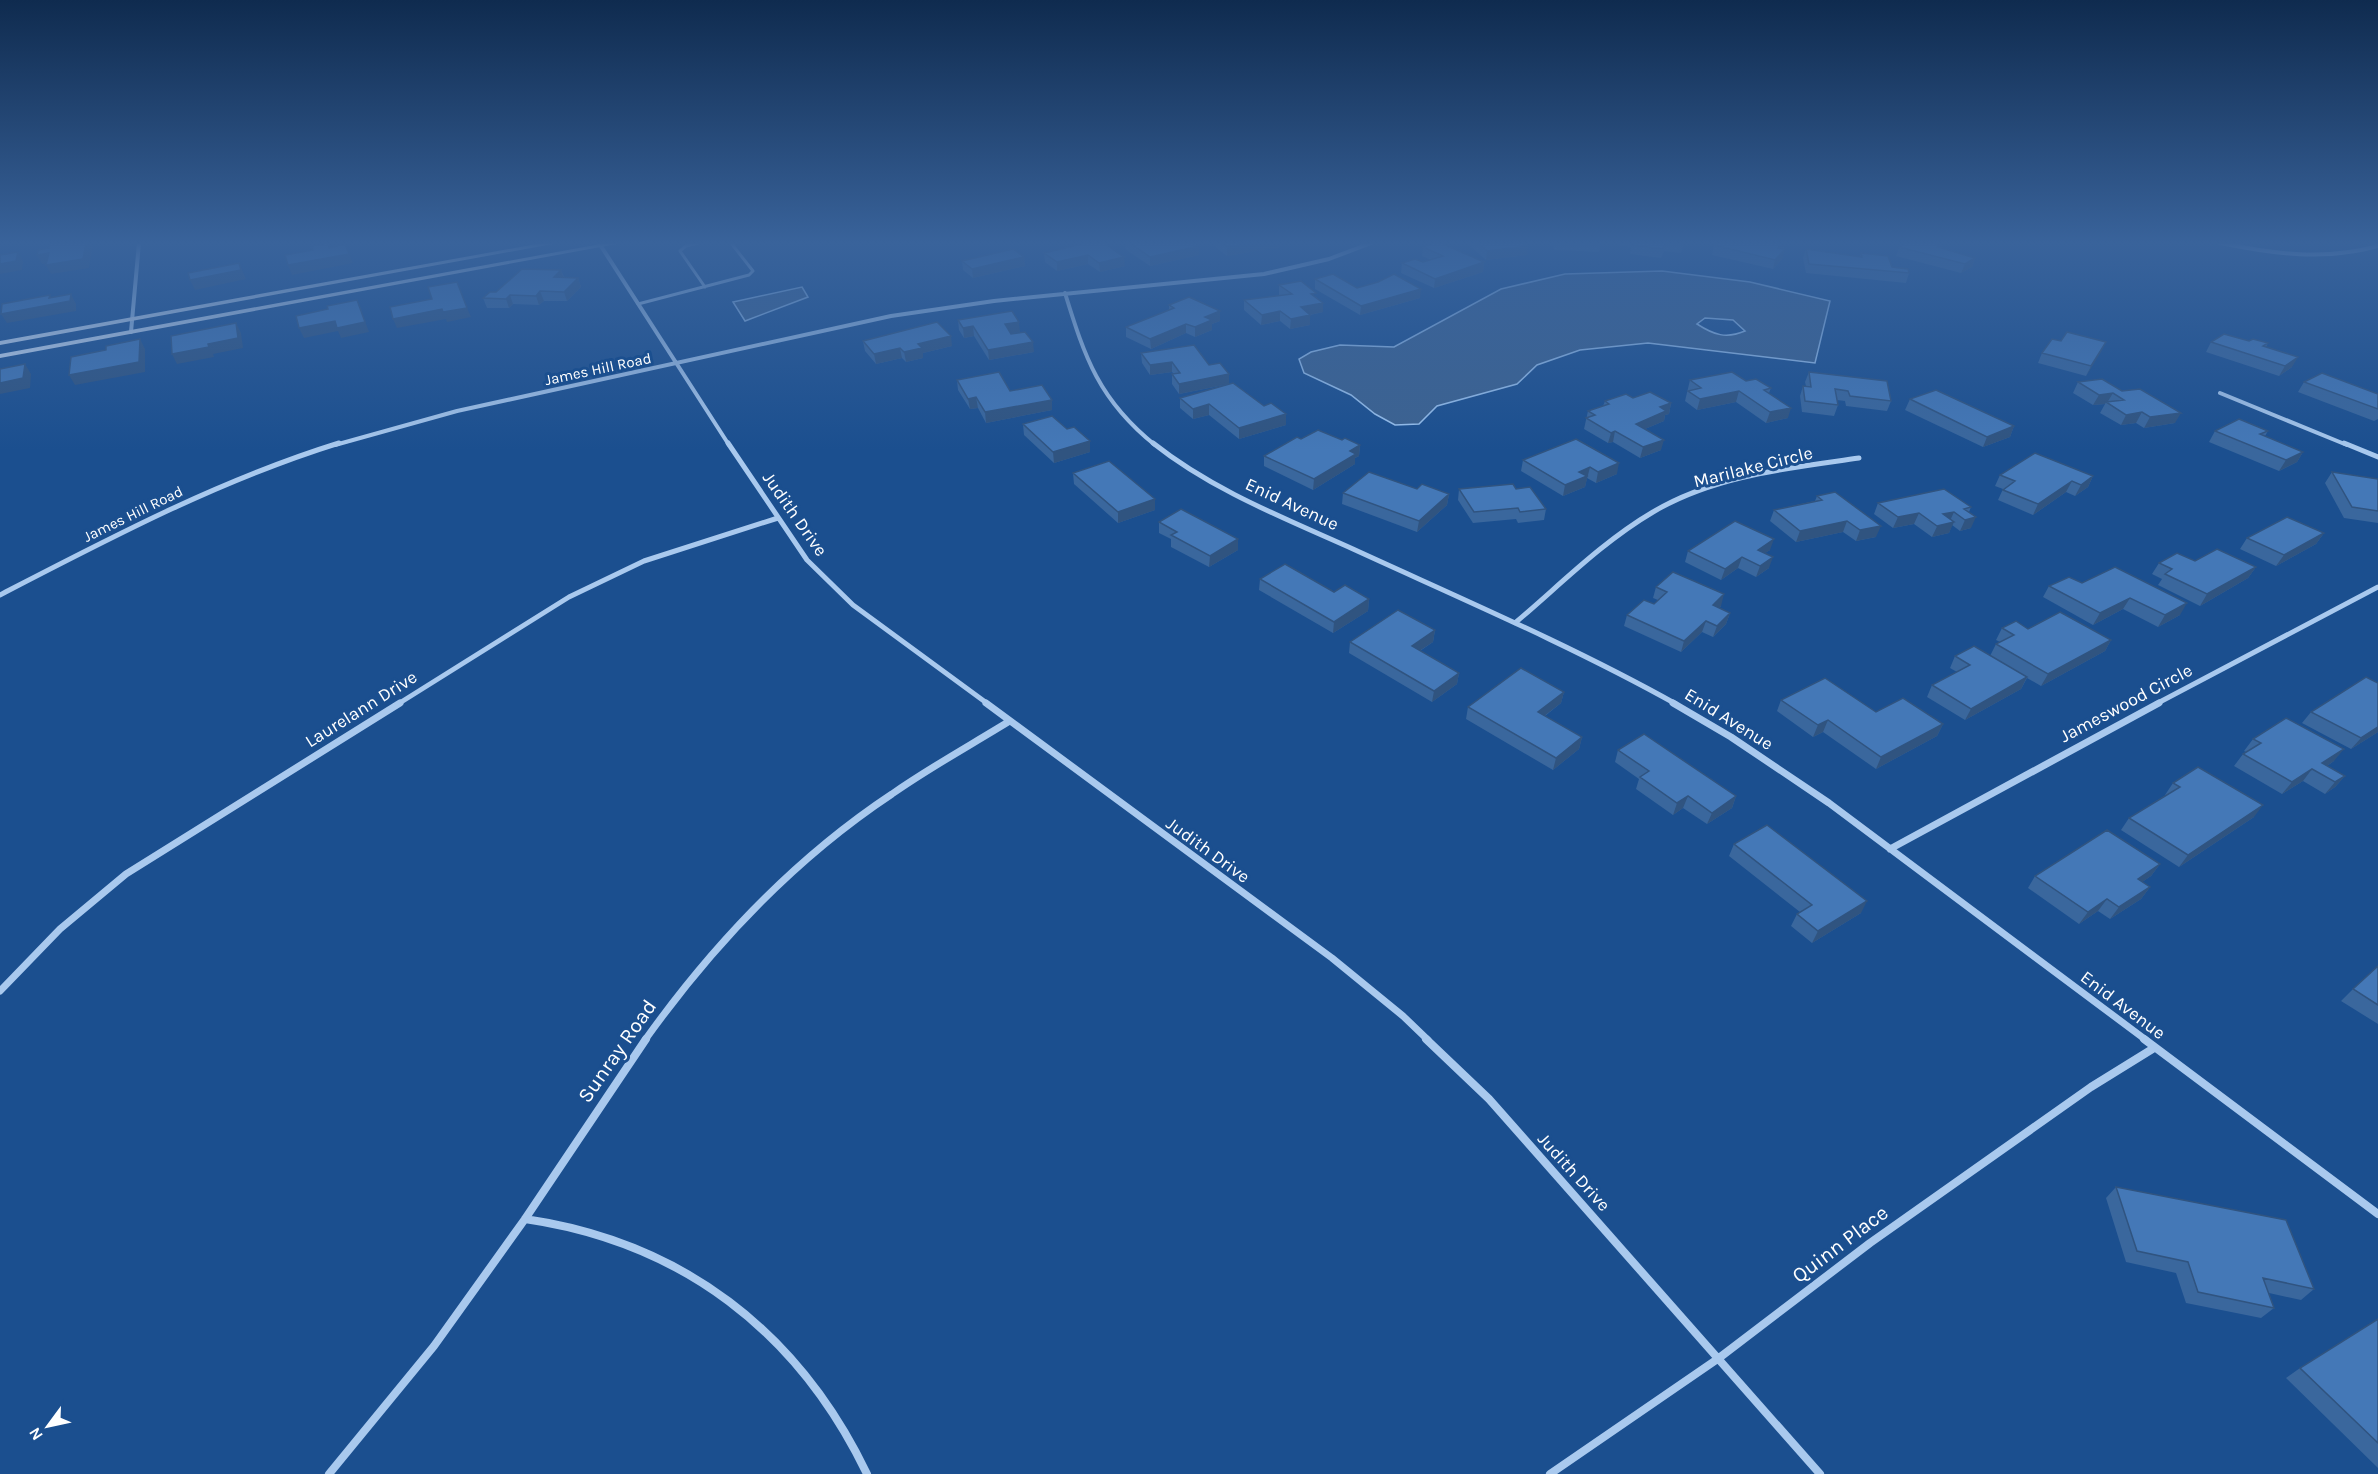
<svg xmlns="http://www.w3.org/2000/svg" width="2378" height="1474" viewBox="0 0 2378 1474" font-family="Karla,sans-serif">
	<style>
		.water { fill: #3c6290; stroke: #9cc4f0; stroke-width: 1.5; fill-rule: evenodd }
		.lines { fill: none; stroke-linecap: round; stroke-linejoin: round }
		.lane { stroke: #a9c9ee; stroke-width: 3 }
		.street-far3 { stroke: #a9c9ee; stroke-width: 4 }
		.street-far2 { stroke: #a9c9ee; stroke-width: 5 }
		.street-far1 { stroke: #a9c9ee; stroke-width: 7 }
		.street { stroke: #a9c9ee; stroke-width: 8 }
		.secondary { fill: #d6e6fa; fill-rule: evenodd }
		.wall { fill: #3a679d }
		.shaded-wall { fill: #305480 }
		.building { fill: #4478b7; stroke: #305480; stroke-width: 1.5 }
		.labels { text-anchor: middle; stroke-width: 6; stroke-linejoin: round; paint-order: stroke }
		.far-street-label { font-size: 15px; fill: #fff; stroke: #1b4f8f }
		.street-label { font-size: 18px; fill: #fff; stroke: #1b4f8f }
		.near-street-label { font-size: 21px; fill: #fff; stroke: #1b4f8f }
	</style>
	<rect width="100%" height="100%" fill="#1b4f8f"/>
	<!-- water -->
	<path class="water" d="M1662,271L1750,282L1830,301L1815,363L1648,343L1580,350L1537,365L1517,384L1437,406L1419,424L1395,425L1375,414L1351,395L1304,373L1299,359L1311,352L1340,345L1394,347L1501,289L1565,274ZM1705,318L1733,320L1745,331C1726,339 1714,335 1697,324Z
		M802,287L808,297L745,321L733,302Z"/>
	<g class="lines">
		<!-- lane -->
		<path class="lane" d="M698,243L686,246L680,251L705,287
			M638,304L749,275L753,271L731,243"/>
		<!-- street-far3 -->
		<path class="street-far3" d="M599,243L729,445
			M2221,243C2274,254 2325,261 2378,246
			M1065,293C1085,358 1099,400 1155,445
			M131,332L139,243
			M2220,393L2347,445
			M335,445L457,411L891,316L994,301L1264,274L1329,259L1371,243"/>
		<!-- street-far2 -->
		<path class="street-far2" d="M728,443L807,560L853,605L988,704
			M1153,443C1212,490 1284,518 1353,549C1462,599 1572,646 1676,704
			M2344,443L2378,457
			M0,595C110,538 220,480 339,443
			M1515,623C1560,585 1602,542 1653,512C1715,475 1790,468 1859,458
			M398,704L569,597L644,561L778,518
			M2156,704L2378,587"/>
		<!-- street-far1 -->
		<path class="street-far1" d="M986,703L1332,958L1403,1016L1428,1040
			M1673,703L1731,737L1829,803L2146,1040
			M1890,849L2159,703
			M0,991L60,929L126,874L400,703
			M645,1040C713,945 794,859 892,794C929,768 969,746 1008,722"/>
		<!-- street -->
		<path class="street" d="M1426,1039L1489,1099L1820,1474
			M2144,1039L2378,1214
			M525,1219C682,1242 798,1331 867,1474
			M329,1474L434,1346L525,1219L646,1039
			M1550,1474L1719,1358L1870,1243L2091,1087L2154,1048"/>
		<!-- secondary -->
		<path class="secondary" d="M542,243H558L0,345V341Z
			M606,243H622L0,358V354Z"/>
	</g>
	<!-- wall -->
	<path class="wall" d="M1086,243L1125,266L1100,272L1088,264L1057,271L1045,262L1044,253Z
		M1125,243H1195L1199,246V255L1150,266L1125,249Z
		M1213,243H1280V247L1227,256L1213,245Z
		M1467,243H1525L1527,255L1486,260Z
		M1544,243H1601L1599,252L1555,250L1552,244Z
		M1619,243H1684L1681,253L1664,251L1661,258L1630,254L1631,247L1619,245Z
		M1755,243H1785L1783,249L1782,259L1773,269L1712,255L1714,245Z
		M1423,247L1484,262L1483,272L1434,288L1401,273L1402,263L1423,262L1431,260L1422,256Z
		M1899,247H1940L1975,258L1972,267L1961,273L1896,256Z
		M1806,249L1859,257L1861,253L1892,267L1909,273L1906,283L1806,273L1803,258Z
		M1024,257L1025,266L973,278L963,270L962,261Z
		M561,270L564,277L578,278L581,287L567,301H544L539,305L513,304L509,308H487L483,298L496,292Z
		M1315,279L1357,288L1420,298L1360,315L1315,289Z
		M1279,285L1316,297L1323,303V312L1310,315V325L1290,329L1280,321L1261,325L1244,310V300L1281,296L1279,295Z
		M1169,305L1220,311V321L1212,324V330L1195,337L1186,333L1151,349L1126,337V327L1169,310Z
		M958,320L1020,332L1011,333L1034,352L989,360L974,336L964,338L959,330Z
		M863,341L952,346L923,353V358L906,362L902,358L876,364L865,351Z
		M2061,341L2106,342L2086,376L2038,363L2042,353Z
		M2249,341L2268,343L2266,347L2292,367L2279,376L2206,352L2211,342Z
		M1141,353L1209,365L1229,374V384L1179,394L1172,384V374H1174L1172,372L1150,375L1142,363Z
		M1809,372L1891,401L1887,411L1846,406L1845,401L1837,400L1838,405L1834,416L1802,412L1800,396L1803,386H1806L1805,382Z
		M2102,379L2175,423L2144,428L2136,423L2121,425L2100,413L2105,404L2093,405L2073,393L2078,382Z
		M957,380L1052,400V410L986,423L978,408L970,409L958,390Z
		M1690,380L1746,381L1771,388L1769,393L1788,418L1766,423L1736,402L1697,410L1685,401Z
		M2304,382L2378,394V419L2374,421L2298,392Z
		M1233,383L1286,425L1239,439L1209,415L1193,419L1180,408V398Z
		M1633,398L1671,403L1669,414L1665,415L1664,421L1645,429L1661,450L1640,458L1613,442L1608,443L1584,429L1588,411L1603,406L1605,401Z
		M1910,399L2014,426L2010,437L1983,447L1905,410Z
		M1023,424L1067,429L1090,441V452L1054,463L1024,435Z
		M2215,431H2268L2265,436L2303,452L2297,462L2279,471L2209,442Z
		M1301,439L1342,440L1360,445L1359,456L1355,458V464L1313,490L1264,466V456Z
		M1576,439L1617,474L1596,483L1587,478L1585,487L1563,496L1521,471L1523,460Z
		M2332,472L2378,479V523L2344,518L2325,483Z
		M1073,473L1155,510L1118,523L1074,484Z
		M2000,475L2093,476L2088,487L2075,496L2066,492L2033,515L1998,500L2003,489L1995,486Z
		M1417,489L1449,494L1447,505L1417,532L1342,504L1343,493Z
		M1459,489H1516L1546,509L1544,520L1518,523L1516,519L1473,523L1458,500Z
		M1817,496L1876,537L1856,541L1843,532L1796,542L1770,521L1774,510L1815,501Z
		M1878,503L1971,507L1969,512L1971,528L1960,531L1952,525L1949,533L1932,537L1914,524L1893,528L1874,514Z
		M1159,522L1238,550L1209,567L1171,547V539L1159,533Z
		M2324,533L2316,544L2276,566L2240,549L2247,538Z
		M1770,550L1765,553L1769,568L1756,577L1738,568L1721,580L1685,562L1688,551Z
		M2195,561L2256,567L2248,578L2200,606L2158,585L2162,579L2152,574L2159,563Z
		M2115,567L2180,615L2158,627L2123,609L2093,625L2043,597L2049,586L2082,583Z
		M1260,579L1334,592L1369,599L1368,611L1333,633L1259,590Z
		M1656,587L1721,606L1719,608L1730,613L1726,624L1713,637L1702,632L1681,652L1624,626L1627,615L1654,604L1658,600L1653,598Z
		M2002,628L2111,640L2105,651L2041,686L2027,678L2021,689L1965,720L1927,697L1932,685L1957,672L1950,668L1955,656H1990L1996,644L2000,642L1996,640Z
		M1435,630L1433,642L1420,651L1459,673L1457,684L1432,702L1349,653L1350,642Z
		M1564,692L1561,703L1545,716L1582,737L1579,749L1553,770L1466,719L1468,707Z
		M1781,700L1876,712L1943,724L1937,736L1876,769L1823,732L1813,737L1777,711Z
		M2311,712L2378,732L2351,749L2302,723Z
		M2253,739L2334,761L2327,766L2345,776L2335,787L2325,794L2303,781L2282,794L2234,766L2243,754L2246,752L2244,751Z
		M1618,750L1736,796L1732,808L1707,824L1683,808L1673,815L1636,789L1639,779L1615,762Z
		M2173,783L2254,817L2179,867L2121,830L2129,818L2166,795H2165Z
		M1734,844L1861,913L1812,943L1791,926L1797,914L1800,912L1729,856Z
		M2160,864L2151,876L2142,882L2150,887L2141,899L2110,919L2098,911L2079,924L2028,888L2035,876Z
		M2378,966V1024L2341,1001L2353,989Z
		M2116,1187L2314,1289L2301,1300L2269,1293L2274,1308L2261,1318L2186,1303L2176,1273L2126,1262L2106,1198Z
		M2378,1319V1468L2286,1378L2300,1368Z"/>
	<!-- shaded-wall -->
	<path class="shaded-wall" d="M86,243H93L89,268L51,274L46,265Z
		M180,243H193L181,245Z
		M1250,243H1280V247L1227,256V247Z
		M1782,243H1785L1783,248L1775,257L1778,248Z
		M345,244L353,263L292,275L288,265Z
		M1199,246V255L1150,266V257Z
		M1528,246L1527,255L1486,260L1487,251Z
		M1785,249L1782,259L1773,269L1775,260Z
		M18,252L23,261L22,270L0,274V264Z
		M49,253L54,263L42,264L37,255Z
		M1088,255V264L1057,271V262Z
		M1024,257L1025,266L973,278L972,269Z
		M1124,257L1125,266L1100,272L1099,263Z
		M1975,258L1972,267L1961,273L1965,264Z
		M1484,262L1483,272L1434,288L1435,279Z
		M239,263L246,279L195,290L190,280Z
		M561,270L564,279L554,277Z
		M578,278L581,287L567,301L564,292Z
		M1421,289L1420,298L1360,315L1361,306Z
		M540,291L544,301L539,305L536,296Z
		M71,294L76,304V311L7,323L1,314L49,298L50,295L55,304Z
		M510,295L513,304L509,308L506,299Z
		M357,300L369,332L341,338L338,331L304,338L299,328Z
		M1323,303V312L1300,317L1301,307Z
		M467,308L471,317L447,322L443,312Z
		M442,309L446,319L397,328L393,319Z
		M1220,311V321L1212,324V330L1195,337V327L1205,317Z
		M1280,311V321L1261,325L1262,315Z
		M1310,315V325L1290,329L1291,319Z
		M1019,322L1020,332L1006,334L1005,324Z
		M236,323L241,333L243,348L213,354L214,357L177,364L172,354L208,344Z
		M1186,324V333L1151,349L1150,339Z
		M973,326L974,336L964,338L963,328Z
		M951,336L952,346L923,353V358L906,362L904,352L918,344Z
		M140,339L145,349V372L75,385L69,375Z
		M1033,342L1034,352L989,360L988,350Z
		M2106,342L2101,352L2086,376L2091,366Z
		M900,348L902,358L876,364L874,354Z
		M2298,357L2292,367L2279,376L2285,366Z
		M1172,362V372L1150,375V365Z
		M25,364L31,374L30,388L0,394V383Z
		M1229,374V384L1179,394V384Z
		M1739,391L1736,402L1697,410L1700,399Z
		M2113,393L2107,403L2106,402L2105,404L2093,405L2099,395Z
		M976,397L978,408L970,409L968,399Z
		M1052,400V410L986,423L985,412Z
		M1671,403L1669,414L1665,415L1664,421L1633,434L1636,424L1660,407Z
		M1209,404V415L1193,419V409Z
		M1791,408L1788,418L1766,423L1770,412Z
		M2142,412L2136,423L2121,425L2126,415Z
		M2181,413L2175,423L2144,428L2150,417Z
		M1286,414V425L1239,439V428Z
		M2014,426L2010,437L1983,447L1987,437Z
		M1615,431L1613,442L1608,443L1611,433Z
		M1664,440L1661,450L1640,458L1643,447Z
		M1090,441V452L1054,463L1053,452Z
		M1360,445L1359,456L1355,458V464L1313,490L1314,479L1350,451Z
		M2303,452L2297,462L2279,471L2286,460Z
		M1619,463L1617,474L1596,483L1598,472Z
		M1590,467L1585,487L1563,496L1565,485L1579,472Z
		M2093,476L2088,487L2075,496L2081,485Z
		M2072,481L2066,492L2033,515L2038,504Z
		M1449,494L1447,505L1417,532L1419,521Z
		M1155,499V510L1118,523V512Z
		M1954,512L1949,523L1954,522L1949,533L1932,537L1943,514Z
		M1919,513L1914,524L1893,528L1898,517Z
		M1976,517L1971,528L1960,531L1965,520Z
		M1847,521L1843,532L1796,542L1800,531Z
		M1881,526L1876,537L1856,541L1860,530Z
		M2324,533L2316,544L2276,566L2284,555Z
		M1238,539V550L1209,567L1210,556Z
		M1774,539L1770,550L1754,561L1758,550Z
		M1742,557L1738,568L1721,580L1725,569Z
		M1773,557L1769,568L1756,577L1760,566Z
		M2256,567L2248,578L2200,606L2207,594Z
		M1724,594L1721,606L1709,617L1713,605Z
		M2130,598L2123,609L2093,625L2100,613Z
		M1369,599L1368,611L1333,633L1334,622Z
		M2187,603L2180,615L2158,627L2165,615Z
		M1730,613L1726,624L1713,637L1717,626Z
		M1706,621L1702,632L1681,652L1684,641Z
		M1435,630L1433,642L1410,657L1412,646Z
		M2111,640L2105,651L2041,686L2048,674Z
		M1459,673L1457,684L1432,702L1434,691Z
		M2027,677L2021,689L1965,720L1971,709Z
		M1564,692L1561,703L1535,723L1538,712Z
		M1828,720L1823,732L1813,737L1818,725Z
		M1943,724L1937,736L1876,769L1881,757Z
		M2378,727V732L2351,749L2361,738Z
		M1582,737L1579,749L1553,770L1556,758Z
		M2344,749L2334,761L2318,772L2322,763Z
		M2312,769L2303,781L2282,794L2292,782Z
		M2345,776L2335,787L2325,794L2335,782Z
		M1688,796L1683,808L1673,815L1677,803Z
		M1736,796L1732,808L1707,824L1712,813Z
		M2263,805L2254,817L2179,867L2188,855Z
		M2160,864L2151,876L2129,891L2138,879Z
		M2150,887L2141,899L2110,919L2119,907Z
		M2107,899L2098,911L2079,924L2088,912Z
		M1867,901L1861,913L1812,943L1818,931Z"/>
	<!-- building -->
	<path class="building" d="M50,243H86L83,259L46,265L49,253L37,255L38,250L49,248Z
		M328,243L329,248L345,244L349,254L288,265L285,255L313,250L312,246Z
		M1086,243H1104L1124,257L1099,263L1088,255L1057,262L1044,253Z
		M1130,243H1195L1199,246L1150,257Z
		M1222,243H1250L1227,247Z
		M1434,243H1441L1484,262L1435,279L1402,263L1415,259L1423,262L1443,256L1423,247Z
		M1478,243H1525L1528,246L1487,251Z
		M1632,243H1665L1663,249L1632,245Z
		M1716,243H1782L1778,248L1785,249L1775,260L1714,245Z
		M1906,243H1934L1941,245L1938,247L1975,258L1965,264L1899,247Z
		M1013,249L1024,257L972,269L962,261Z
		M1806,249L1862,257L1861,253L1888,256L1892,267L1908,269L1909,273L1809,264Z
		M18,252L16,261L0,264V255Z
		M239,263L241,270L190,280L188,273Z
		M522,269L561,270L554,277L578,278L564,292L540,291L536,296L510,295L506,299L483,298L490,292H496Z
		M1333,274L1357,288L1378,282L1394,274L1421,289L1361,306L1315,279Z
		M1301,281L1316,293L1311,294L1323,303L1301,307L1310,315L1291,319L1280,311L1262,315L1244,300L1292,294L1279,285Z
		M457,282L467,308L443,312L442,309L393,319L390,307L432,299L428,287Z
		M71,294L70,301L1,314L2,304L50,295L49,298Z
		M1189,297L1220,311L1205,317L1212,320L1195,327L1186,324L1150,339L1126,327L1174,308L1169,305Z
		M357,300L365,322L337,328L335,321L299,328L296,316L328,309L327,306Z
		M1012,311L1019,322L1005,324L1011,334L1025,332L1033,342L988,350L973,326L963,328L958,320Z
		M937,322L951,336L918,344L922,348L904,352L900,348L874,354L863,341Z
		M236,323L238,338L208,344L209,347L172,354L171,336Z
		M2067,332L2106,342L2091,366L2042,353L2052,339L2061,341Z
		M2224,334L2249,341L2253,339L2268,343L2263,346L2298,357L2285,366L2211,342Z
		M140,339L139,362L69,375L71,357L106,350V346Z
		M1194,345L1209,365L1220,363L1229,374L1179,384L1172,374L1180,373L1172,362L1150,365L1141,353Z
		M25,364L23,378L0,383V369Z
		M999,372L1010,391L1042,385L1052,400L985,412L976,397L968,399L957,380Z
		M1732,372L1746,381L1756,379L1771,388L1764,390L1791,408L1770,412L1739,391L1700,399L1688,391L1701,388L1690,380Z
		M1809,372L1887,381L1891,401L1850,396L1848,391L1835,389L1838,405L1805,401L1803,386L1811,387Z
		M2322,373L2378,394V409L2304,382Z
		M2102,379L2122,391L2140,389L2181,413L2150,417L2142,412L2126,415L2106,402L2124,400L2113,393L2099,395L2078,382Z
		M1233,383L1264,406L1271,403L1286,414L1239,428L1209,404L1193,409L1180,398Z
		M1936,390L2014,426L1987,437L1910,399Z
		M1650,392L1671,403L1660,407L1666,411L1636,424L1664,440L1643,447L1615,431L1611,433L1586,418L1595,415L1588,411L1609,404L1605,401L1626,394L1633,398Z
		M1052,416L1067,429L1074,427L1090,441L1053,452L1023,424Z
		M2239,419L2268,431L2260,434L2303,452L2286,460L2215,431Z
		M1318,430L1342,440L1345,438L1360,445L1350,451L1356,454L1314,479L1264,456L1297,437L1301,439Z
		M1576,439L1619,463L1598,472L1590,467L1579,472L1587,476L1565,485L1523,460Z
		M2035,453L2093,476L2081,485L2072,481L2038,504L2003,490L2015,481L2000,475Z
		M1109,461L1155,499L1118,512L1073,473Z
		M1369,472L1417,489L1422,484L1449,494L1419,521L1343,493Z
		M2332,472L2378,479V511L2352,507Z
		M1513,484L1516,489L1530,487L1546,509L1520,512L1518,508L1474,512L1459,489Z
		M1944,489L1971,507L1964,509L1976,517L1965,520L1954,512L1943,514L1954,522L1937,526L1919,513L1898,517L1878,503Z
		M1835,492L1881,526L1860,530L1847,521L1800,531L1774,510L1822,500L1817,496Z
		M1181,509L1238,539L1210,556L1171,535L1177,532L1159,522Z
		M2287,517L2324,533L2284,555L2247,538Z
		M1735,521L1774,539L1758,550L1773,557L1760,566L1742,557L1725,569L1688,551Z
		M2217,549L2256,567L2207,594L2165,574L2172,569L2159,563L2177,553L2195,561Z
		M1285,564L1334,592L1345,585L1369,599L1334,622L1260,579Z
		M2115,567L2187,603L2165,615L2130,598L2100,613L2049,586L2069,577L2082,583Z
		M1673,572L1724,594L1713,605L1730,613L1717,626L1706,621L1684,641L1627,615L1644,600L1654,604L1667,592L1656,587Z
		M1398,610L1435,630L1412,646L1459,673L1434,691L1350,642Z
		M2060,612L2111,640L2048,674L1996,644L2014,635L2002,628L2016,621L2028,629Z
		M1974,646L2027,677L1971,709L1932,685L1970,665L1955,656Z
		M1521,668L1564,692L1538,712L1582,737L1556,758L1468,707Z
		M2366,677L2378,683V727L2361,738L2311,712Z
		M1825,678L1876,712L1903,698L1943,724L1881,757L1828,720L1818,725L1781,700Z
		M2286,718L2344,749L2322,763L2345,776L2335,782L2312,769L2292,782L2243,754L2261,743L2253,739Z
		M1644,734L1736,796L1712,813L1688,796L1677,803L1640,777L1649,771L1618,750Z
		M2198,767L2263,805L2188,855L2129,818L2180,787L2173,783Z
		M1767,825L1867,901L1818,931L1797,914L1812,905L1734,844Z
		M2107,830L2160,864L2138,879L2150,887L2119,907L2107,899L2088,912L2035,876Z
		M2378,966V1005L2353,989Z
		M2116,1187L2286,1220L2314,1289L2263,1278L2274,1308L2198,1292L2188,1262L2137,1251Z
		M2378,1319V1443L2300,1368Z"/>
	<!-- sky -->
	<linearGradient id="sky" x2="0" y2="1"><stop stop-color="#0f2b4f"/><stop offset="0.54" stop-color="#39639b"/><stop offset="1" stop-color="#39639b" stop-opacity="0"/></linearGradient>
	<rect width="2378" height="450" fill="url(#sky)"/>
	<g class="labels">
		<!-- far-street labels -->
		<g class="far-street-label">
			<text transform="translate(598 369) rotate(-12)" y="5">James Hill Road</text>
			<text transform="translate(133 514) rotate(-26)" y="5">James Hill Road</text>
		</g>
		<!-- street labels -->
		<g class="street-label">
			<text transform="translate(1753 467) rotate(-14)" y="6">Marilake Circle</text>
			<text transform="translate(1292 504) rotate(25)" y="6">Enid Avenue</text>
			<text transform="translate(795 514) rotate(55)" y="6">Judith Drive</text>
			<text transform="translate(2126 703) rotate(-28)" y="6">Jameswood Circle</text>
			<text transform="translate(361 709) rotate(-32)" y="6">Laurelann Drive</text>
			<text transform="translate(1729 719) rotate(32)" y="6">Enid Avenue</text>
			<text transform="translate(1208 850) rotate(36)" y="6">Judith Drive</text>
			<text transform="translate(2123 1005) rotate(37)" y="6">Enid Avenue</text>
			<text transform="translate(1574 1172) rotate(48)" y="6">Judith Drive</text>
		</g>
		<!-- near-street labels -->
		<g class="near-street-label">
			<text transform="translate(617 1051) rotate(-55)" y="7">Sunray Road</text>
			<text transform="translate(1840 1244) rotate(-37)" y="7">Quinn Place</text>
		</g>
	</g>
	<!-- north arrow -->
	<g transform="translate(48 1426) rotate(237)" stroke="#1b4f8f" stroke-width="4.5" paint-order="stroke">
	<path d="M0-4.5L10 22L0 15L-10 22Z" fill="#ffffff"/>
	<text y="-9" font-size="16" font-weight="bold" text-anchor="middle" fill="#ffffff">N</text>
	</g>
</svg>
